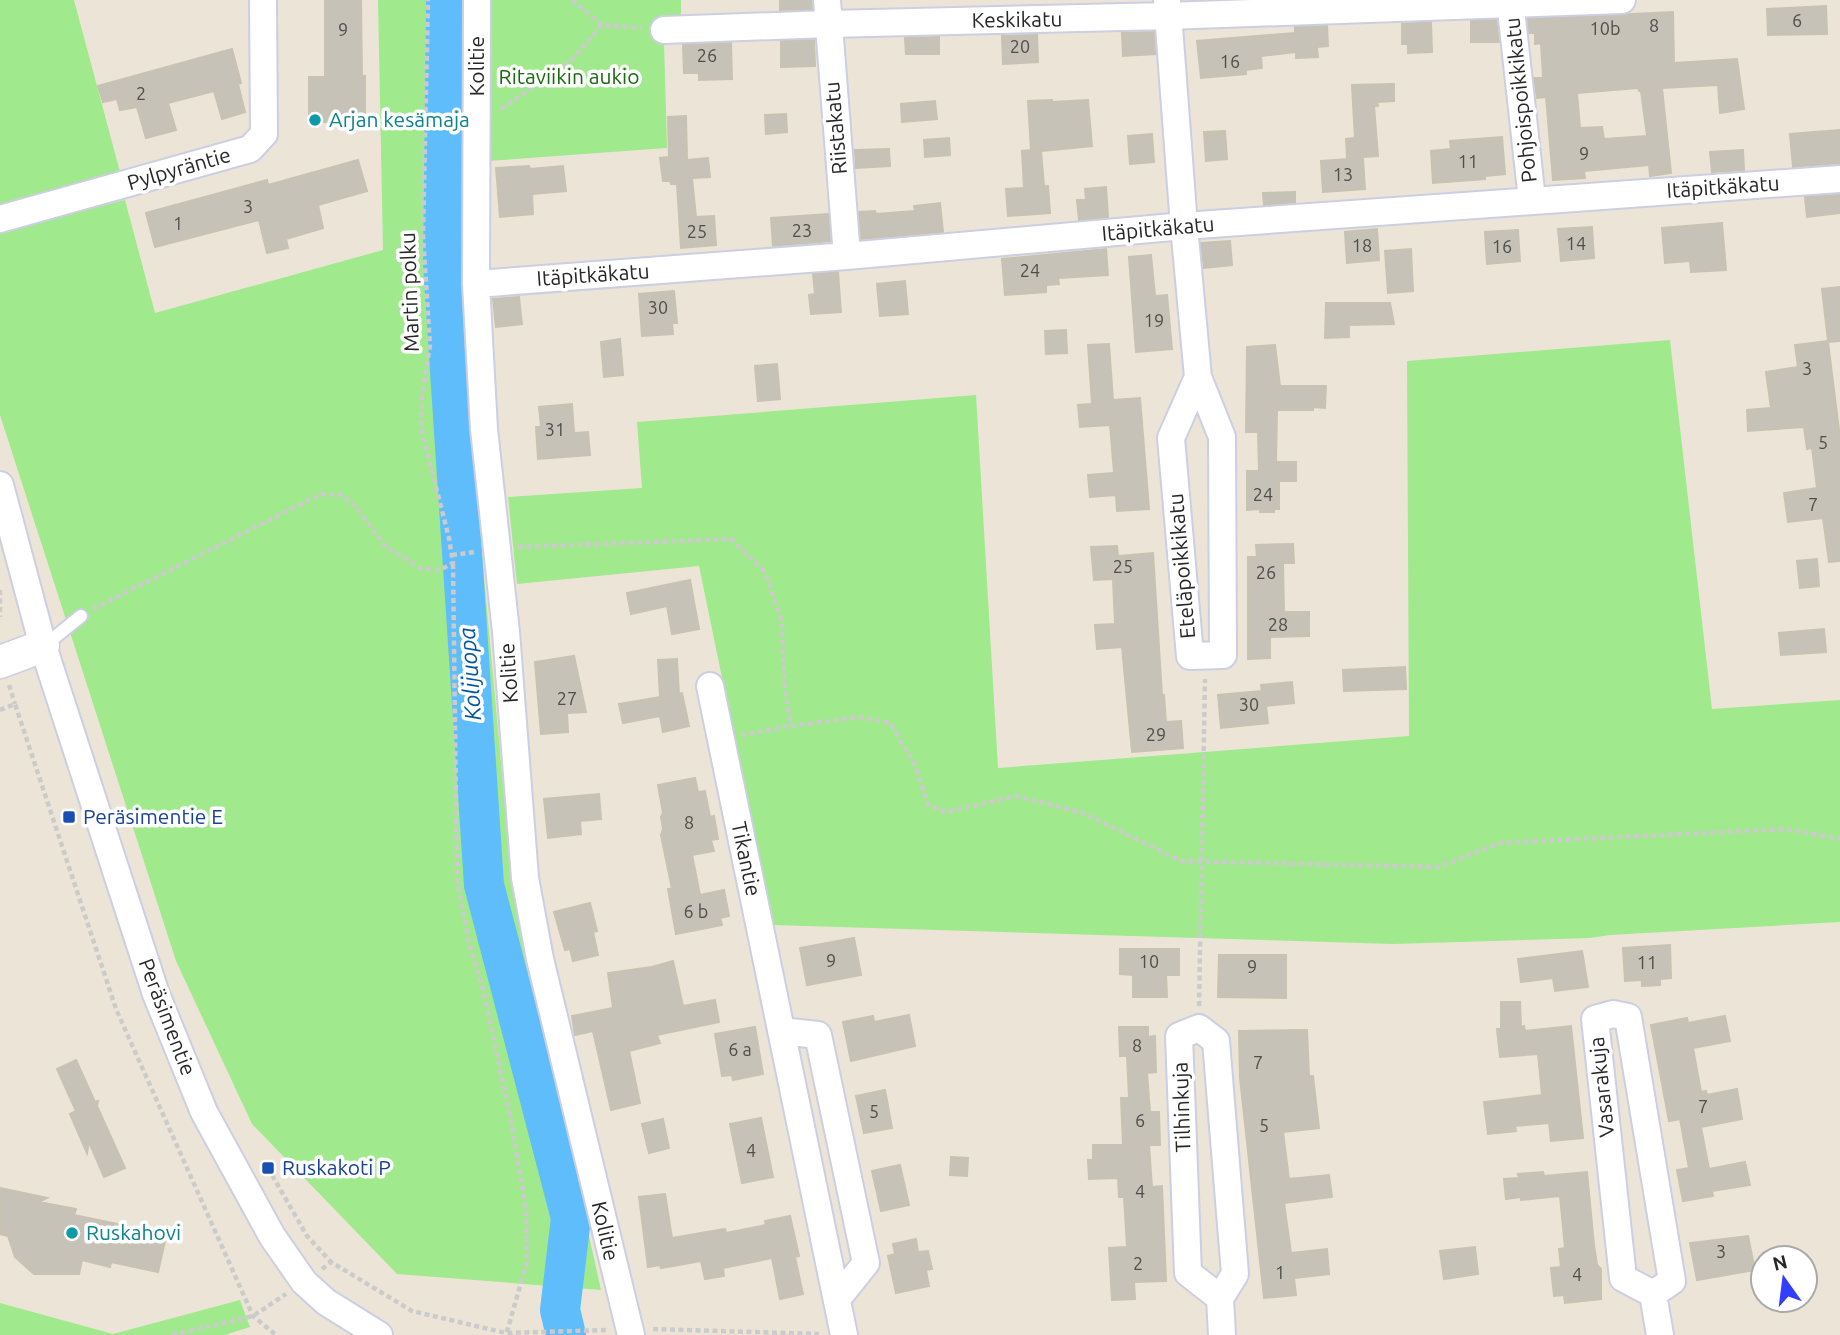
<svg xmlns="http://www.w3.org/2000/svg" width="1840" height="1335" viewBox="0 0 1840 1335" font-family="Ubuntu,sans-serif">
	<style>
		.green { fill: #a1e98d }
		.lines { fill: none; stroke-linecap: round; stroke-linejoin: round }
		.river { stroke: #5ebdfa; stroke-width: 40 }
		.building { fill: #c7c2b7; stroke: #c7c2b1; stroke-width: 2; fill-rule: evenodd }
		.service-casing { stroke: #cccee2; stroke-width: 16 }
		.minor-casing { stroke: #cccee2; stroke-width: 30 }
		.tertiary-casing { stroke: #cccee2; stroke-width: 35 }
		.path { stroke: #cbcbcb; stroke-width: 4.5; stroke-dasharray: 5 3.5; stroke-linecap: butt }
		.service { stroke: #fff; stroke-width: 12 }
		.minor { stroke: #fff; stroke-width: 26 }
		.tertiary { stroke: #fff; stroke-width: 32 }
		.culture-dot { fill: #0f9aa8; stroke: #fff; stroke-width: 2.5 }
		.transit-dot { fill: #1a4fb4; stroke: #fff; stroke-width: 2.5 }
		.labels { text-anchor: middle; stroke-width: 7; stroke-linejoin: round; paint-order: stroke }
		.number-label { font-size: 18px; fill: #4f4e4b }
		.street-label { font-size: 21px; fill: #272727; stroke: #fff }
		.park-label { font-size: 21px; fill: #196912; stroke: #fff }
		.culture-label { font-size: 21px; fill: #0d838f; stroke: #fff; text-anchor: start }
		.transit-label { font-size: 21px; fill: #164399; stroke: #fff; text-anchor: start }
		.water-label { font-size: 23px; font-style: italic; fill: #0156a2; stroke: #fff }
	</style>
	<rect width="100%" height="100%" fill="#ece5d7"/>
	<!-- green -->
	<path class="green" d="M0,0H74L120,172L0,204Z
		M378,0H462L464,271L470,423L513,894L601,1290L397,1274L252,1124L176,961L0,415V231L125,200L155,313L383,250Z
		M489,0H681V13L664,42L667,148L488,161Z
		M1670,340L1712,709L1840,700V922L1610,935L1590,938L1393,944L773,925L699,566L517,584L508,497L642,488L637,422L976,395L998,768L1409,736L1407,361Z
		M240,1300L250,1327L225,1335H0V1303L113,1334Z"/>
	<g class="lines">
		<!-- river -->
		<path class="river" d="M446,0L443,265L484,885L571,1218L560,1310L566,1335"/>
	</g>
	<!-- building -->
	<path class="building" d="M325,0H361L362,76H365V122H309V77H325Z
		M780,0H811L812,9L780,10Z
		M1826,6L1827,34L1768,35L1767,9Z
		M1673,12L1674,63L1737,59L1744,109L1720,113L1718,85L1662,88L1671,173L1650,176L1649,165L1584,171L1585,178L1553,180L1546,97L1537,98L1534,78H1543L1541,43L1535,44V33H1529L1528,19ZM1638,88L1639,91H1641L1647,136L1604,139L1602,127L1580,128L1577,93Z
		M1496,20L1499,42H1471V21Z
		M1431,22L1432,52L1408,53V44H1402V24Z
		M1327,26L1328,46L1317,47L1318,57L1296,58V52L1261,56L1262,68L1246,70V74L1201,78L1197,41L1295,33V27Z
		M1154,32L1155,54L1123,56L1122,33Z
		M1037,35L1038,62L1003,64L1002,36Z
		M939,37V54H906L905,38Z
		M814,40L815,66L781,67V41Z
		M731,43L732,79L699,80V73H684L683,45Z
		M232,49L241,83L238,84L245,112L222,119L214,91L168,103L176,130L146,138L137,107L120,110L117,99L103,102L98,86Z
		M1394,84V101L1377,102L1378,106H1374L1378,156L1347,158L1346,139L1355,138L1352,85Z
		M1052,100V102L1088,100L1092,146L1041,151L1044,186H1048L1050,213L1008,216L1006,189L1024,188L1022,151L1031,150L1028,101Z
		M935,101L937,119L902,122L901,104Z
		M786,114L787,132L766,134L765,115Z
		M686,116L687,160L708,158L710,177L692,178L696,217L714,216L716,245L681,248L677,184H671L670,181H663L660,158L669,157L668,117Z
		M1840,130V163L1793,167L1790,134Z
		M1225,131L1227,159L1206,161L1204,132Z
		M1152,134L1154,162L1130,164L1128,136Z
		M1502,137L1505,174L1485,176V179L1433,183L1431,151L1451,149L1450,141Z
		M949,138L950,155L925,157L924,140Z
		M889,149L890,166L856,168L855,150Z
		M1743,150L1744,170L1712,172L1710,152Z
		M1363,158L1365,189L1323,192L1321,161Z
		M358,160L367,191L318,205L323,228L286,239L288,248L267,253L259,220L155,247L146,213L267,180L268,185Z
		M529,166L530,169L563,166L566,191L532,194L533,214L500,217L496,168Z
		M1106,187L1108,217L1079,220L1077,200H1086L1085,189Z
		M1295,192V202L1264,205L1263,193Z
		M1840,195V213L1807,217L1805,197Z
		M940,203L943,232L861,239L859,212L875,211L876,214L915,211L914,206Z
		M828,214L830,241L773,246L771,218Z
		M1722,223L1726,270L1691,272L1690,261L1665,263L1662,228Z
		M1592,227L1594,258L1561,261L1558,229Z
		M1377,229L1379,260L1347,263L1345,232Z
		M1518,230L1520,261L1487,264L1485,232Z
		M1230,241L1232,265L1204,268L1201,243Z
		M1106,249L1108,275L1058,278L1059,284L1046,285V292L1005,295L1002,259Z
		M1411,249L1413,291L1388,293L1385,251Z
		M1151,255L1155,296L1167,295L1172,349L1136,352L1129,257Z
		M838,272L841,312L811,314L809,295L815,294L813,274Z
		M905,281L908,314L880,316L877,284Z
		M1840,287V341L1828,342L1840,438V561L1829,562L1823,518L1788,522L1784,493L1817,488L1812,448L1807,449L1804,427L1748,431L1747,410L1771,408L1766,372L1798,367L1795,345L1828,341L1822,289Z
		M674,291L677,323H672L673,334L642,336L639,294Z
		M519,297L522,324L496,327L493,299Z
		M1326,303H1390L1394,324L1349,325V337L1325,338Z
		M1066,330L1067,353L1046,354L1045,331Z
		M620,339L623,375L604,377L601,342Z
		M1109,344L1113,400L1140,398L1149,509L1117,511L1116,495L1090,497L1088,475L1114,473L1110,425L1080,427L1078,405L1092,404L1088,345Z
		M1275,345L1280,386H1326L1325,408L1313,407V410H1277L1276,462H1296V481H1279V509H1274V512H1260V509L1247,510V471H1259L1258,432H1246L1247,347Z
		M777,364L780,399L758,401L755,366Z
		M572,404L574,433L588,432L590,455L538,459L536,427H541L539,407Z
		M1293,544L1294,563H1283L1284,612H1309V636L1270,637V658L1248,659V557H1257L1256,545Z
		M1117,546L1118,556L1153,553L1162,695H1164L1166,722L1181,721L1183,748L1132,752L1122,647L1097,649L1095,625L1115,624L1113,579L1094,580L1091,547Z
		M1817,559L1819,586L1800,588L1797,561Z
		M690,580L699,629L672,634L667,606L631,614L627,593Z
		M1824,629L1826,652L1781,655L1779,633Z
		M574,656L586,712L567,713L568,732L541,734L535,662Z
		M677,659L679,694L682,693L689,726L663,732L660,716L623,723L619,704L660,697L658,660Z
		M1405,667L1406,689L1344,691L1343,670Z
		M1292,682L1294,703L1266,706L1268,723L1221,728L1218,695L1262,691L1261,685Z
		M695,778L698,792L705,791L710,817L714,816L718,839L711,840L714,851L692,855L700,895L724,890L729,916L720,918L722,925L676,934L668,889H672L661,835L663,829L661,817L663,813L658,785Z
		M599,794L601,819L580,821L581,834L548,838L544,799Z
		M590,903L597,931L593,932L598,955L573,961L570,949L565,950L554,912Z
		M854,938L861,975L807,985L800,948Z
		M1670,945L1671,978L1660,979V985L1642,986V980L1625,981L1623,948Z
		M1120,949H1179V975H1166L1167,997H1133V975L1120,974Z
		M1582,951L1588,987L1555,991L1553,978L1521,982L1518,959Z
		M1219,955H1286V998L1218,997Z
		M673,961L683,1006L715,1000L719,1022L657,1035L660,1043L629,1051L640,1103L611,1110L593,1031L575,1035L572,1016L613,1008L608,973L652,967Z
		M1501,1002H1520L1521,1027L1524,1026L1525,1031L1571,1026L1583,1138L1551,1141L1549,1123L1515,1126L1516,1131L1488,1134L1484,1102L1542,1095L1538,1054L1500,1057L1497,1029H1501Z
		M909,1015L915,1046L851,1061L843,1022L873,1016L874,1022Z
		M1725,1016L1730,1041L1693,1048L1701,1092L1706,1091L1707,1095L1737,1089L1742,1119L1701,1127L1709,1169L1745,1162L1750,1185L1712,1191L1713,1196L1683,1201L1677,1170L1689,1168L1680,1119L1669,1121L1651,1025L1687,1018L1688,1023Z
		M755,1027L763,1074L733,1080L732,1075L722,1076L715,1034Z
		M1119,1027H1148V1037L1155,1036L1156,1072L1147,1073L1150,1112H1159L1160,1145H1149L1152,1187L1162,1186L1166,1281L1134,1282L1135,1299L1112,1300L1109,1248L1127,1247L1124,1197H1119L1118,1178L1089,1179L1088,1160H1093V1145H1123L1121,1098H1129L1127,1056H1120Z
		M1307,1030L1309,1076H1313L1319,1128L1283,1132L1289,1179L1329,1175L1332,1197L1284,1203L1291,1253L1327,1249L1329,1274L1294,1278L1296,1295L1264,1298L1240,1078L1239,1031Z
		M76,1060L95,1102L98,1101L97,1106L125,1168L104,1177L89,1142L87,1153L70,1114L76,1111L57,1069Z
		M885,1090L892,1128L864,1133L856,1096Z
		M761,1118L773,1177L742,1183L730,1124Z
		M663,1119L669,1148L649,1153L642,1124Z
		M951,1157L968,1158L967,1176L950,1175Z
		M900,1165L909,1205L881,1211L872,1171Z
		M1543,1172L1544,1176L1587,1172L1594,1245L1597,1265L1601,1269V1299L1565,1303L1564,1295L1554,1296L1551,1268L1561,1267L1559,1249L1565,1248L1560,1196L1521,1200V1197L1506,1199L1504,1179L1519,1178L1518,1174Z
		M0,1188L47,1198L39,1202L76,1209L74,1215L137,1228L136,1231L166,1237L158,1272L111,1262L110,1267L82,1260L79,1274H34L15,1257L8,1236L0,1234Z
		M665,1194L672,1238L725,1229L726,1233L766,1225L765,1221L790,1216L799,1256L795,1257L803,1294L780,1299L772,1258L723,1268L724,1276L705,1279L701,1261L661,1268L660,1265L648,1267L639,1197Z
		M1748,1236L1755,1270L1697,1280L1690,1243Z
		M916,1239L918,1252L928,1251L932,1269L926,1270L929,1286L896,1293L888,1256L895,1254L893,1244Z
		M1475,1247L1478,1274L1444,1279L1440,1251Z"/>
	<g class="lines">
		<!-- service casing -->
		<g class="service-casing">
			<path id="service" d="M44,646L81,616"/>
		</g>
		<!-- minor casing -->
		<g class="minor-casing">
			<path id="minor" d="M477,0L476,284L484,429L506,632L525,878L540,959L631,1335
				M827,0L847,256
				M1167,0L1184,226L1198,377L1222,437L1223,655L1190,656L1171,438L1198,377
				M1510,0L1532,200
				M664,30L828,24L1167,16L1622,0
				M0,219L250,149L264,134L263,0
				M476,284L847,256L1184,226L1840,179
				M0,485L43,646L156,994L204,1112L272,1236L304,1282L326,1302L379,1335
				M710,686L844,1335
				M1613,1014L1628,1017L1672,1281L1653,1294L1623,1278L1595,1019Z
				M781,1031L818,1035L866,1263L838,1298
				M1653,1294L1660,1335
				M1220,1298L1188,1273L1179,1036L1199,1028L1216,1041L1235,1274L1220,1298L1222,1335"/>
		</g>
		<!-- tertiary casing -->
		<g class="tertiary-casing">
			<path id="tertiary" d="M0,662L43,646"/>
		</g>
		<!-- path -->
		<path class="path" d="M572,0L602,25
			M501,109L570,62L602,25L642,28
			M518,547L731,539L765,572L781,618L785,688L791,726
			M452,555L475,552
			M453,564L457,881L469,943L484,993L511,1121L526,1209L527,1262L506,1335
			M0,590V617
			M93,609L321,494L342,495L355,506L385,546L420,568L440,570L453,563L449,538L421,428L422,396L430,345L423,236L428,0
			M9,685L15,704
			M0,710L15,704L116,1009L253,1316L276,1335
			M741,735L791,726L859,717L890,723L914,763L929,806L947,812L1016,796L1083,813L1181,861L1439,867L1500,843L1786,829L1840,839
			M1199,1006L1205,679
			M268,1168L307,1236L331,1262
			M322,1269L331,1262L412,1311L506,1333L606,1330
			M653,1329L819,1334
			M172,1335L253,1316L286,1294"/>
		<!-- service -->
		<use href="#service" class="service"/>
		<!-- minor -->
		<use href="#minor" class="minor"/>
		<!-- tertiary -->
		<use href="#tertiary" class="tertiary"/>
	</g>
	<!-- markers -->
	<g class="culture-dot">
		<circle cx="315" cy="120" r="7"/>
		<circle cx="72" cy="1233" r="7"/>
	</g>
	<g class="transit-dot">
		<rect x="62" y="810" width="14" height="14" rx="3.5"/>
		<rect x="261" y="1161" width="14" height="14" rx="3.5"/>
	</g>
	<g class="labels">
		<!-- number labels -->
		<g class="number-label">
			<text x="1797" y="27">6</text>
			<text x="1654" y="32">8</text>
			<text x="1605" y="35">10b</text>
			<text x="343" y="36">9</text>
			<text x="1020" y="53">20</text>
			<text x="707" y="62">26</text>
			<text x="1230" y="68">16</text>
			<text x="141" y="100">2</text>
			<text x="1584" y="160">9</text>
			<text x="1468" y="168">11</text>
			<text x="1343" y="181">13</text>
			<text x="248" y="213">3</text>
			<text x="178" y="230">1</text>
			<text x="802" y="237">23</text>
			<text x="697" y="238">25</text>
			<text x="1576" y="250">14</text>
			<text x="1362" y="252">18</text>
			<text x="1502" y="253">16</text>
			<text x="1030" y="277">24</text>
			<text x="658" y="314">30</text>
			<text x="1154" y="327">19</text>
			<text x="1807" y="375">3</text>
			<text x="555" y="436">31</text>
			<text x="1823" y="449">5</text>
			<text x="1263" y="501">24</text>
			<text x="1813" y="511">7</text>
			<text x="1123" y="573">25</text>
			<text x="1266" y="579">26</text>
			<text x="1278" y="631">28</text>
			<text x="567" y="705">27</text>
			<text x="1249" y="711">30</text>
			<text x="1156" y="741">29</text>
			<text x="689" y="829">8</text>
			<text x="696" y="918">6 b</text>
			<text x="831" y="967">9</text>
			<text x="1149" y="968">10</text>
			<text x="1647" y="969">11</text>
			<text x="1252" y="973">9</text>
			<text x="1137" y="1052">8</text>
			<text x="740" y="1056">6 a</text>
			<text x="1258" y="1069">7</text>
			<text x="1703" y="1113">7</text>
			<text x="874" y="1118">5</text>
			<text x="1140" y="1127">6</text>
			<text x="1264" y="1132">5</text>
			<text x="751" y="1157">4</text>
			<text x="1140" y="1198">4</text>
			<text x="1721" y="1258">3</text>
			<text x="1138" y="1270">2</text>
			<text x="1280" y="1279">1</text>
			<text x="1577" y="1281">4</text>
		</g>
		<!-- street labels -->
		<g class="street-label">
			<text transform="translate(1017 20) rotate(-1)" y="7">Keskikatu</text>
			<text transform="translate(477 66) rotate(-90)" y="7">Kolitie</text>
			<text transform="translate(1521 100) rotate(-96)" y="7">Pohjoispoikkikatu</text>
			<text transform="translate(836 128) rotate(-95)" y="7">Riistakatu</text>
			<text transform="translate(179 169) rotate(-16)" y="7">Pylpyräntie</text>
			<text transform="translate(1723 187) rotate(-4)" y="7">Itäpitkäkatu</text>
			<text transform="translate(1158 229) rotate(-5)" y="7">Itäpitkäkatu</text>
			<text transform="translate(593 275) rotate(-4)" y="7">Itäpitkäkatu</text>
			<text transform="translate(410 292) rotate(-92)" y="7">Martin polku</text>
			<text transform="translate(1182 566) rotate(-95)" y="7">Eteläpoikkikatu</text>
			<text transform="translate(509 673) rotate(-94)" y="7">Kolitie</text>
			<text transform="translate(746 859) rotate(78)" y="7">Tikantie</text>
			<text transform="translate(167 1017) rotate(69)" y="7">Peräsimentie</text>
			<text transform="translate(1602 1087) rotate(-96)" y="7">Vasarakuja</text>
			<text transform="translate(1182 1107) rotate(-92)" y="7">Tilhinkuja</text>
			<text transform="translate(605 1231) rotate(77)" y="7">Kolitie</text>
		</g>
		<!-- park labels -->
		<g class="park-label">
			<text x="569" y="84">Ritaviikin aukio</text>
		</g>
		<!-- culture labels -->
		<g class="culture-label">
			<text x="329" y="127">Arjan kesämaja</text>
			<text x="86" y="1240">Ruskahovi</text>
		</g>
		<!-- transit labels -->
		<g class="transit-label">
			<text x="83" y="824">Peräsimentie E</text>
			<text x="282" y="1175">Ruskakoti P</text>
		</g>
		<!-- water labels -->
		<g class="water-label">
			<text transform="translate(470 674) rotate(-94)" y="8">Kolijuopa</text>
		</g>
	</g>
	<!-- north arrow -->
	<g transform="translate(1784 1279) rotate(346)"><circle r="33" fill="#ffffff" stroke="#a9a9a9" stroke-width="2"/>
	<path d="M0-5L12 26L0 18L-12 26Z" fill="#313dff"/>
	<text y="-10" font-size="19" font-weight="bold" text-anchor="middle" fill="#272727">N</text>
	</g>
</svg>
